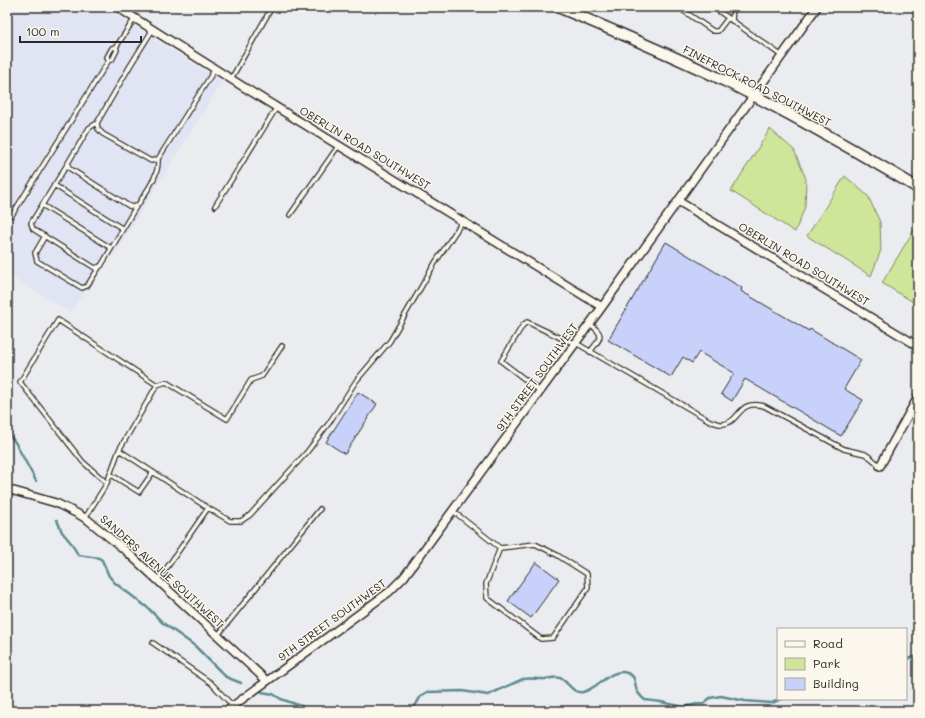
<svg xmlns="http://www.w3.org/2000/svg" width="925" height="718" viewBox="0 0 925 718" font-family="Mali,sans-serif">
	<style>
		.built { fill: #e0e4f3 }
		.green { fill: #cfe59a; stroke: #7d8862 }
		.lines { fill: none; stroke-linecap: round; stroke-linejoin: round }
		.stream { stroke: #5b8c90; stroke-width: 2.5 }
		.building { fill: #c7d1f9; stroke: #2b2b2b }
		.lane-casing { stroke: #2b2b2b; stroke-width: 6 }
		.street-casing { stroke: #2b2b2b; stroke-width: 10 }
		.secondary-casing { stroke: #2b2b2b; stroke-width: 13 }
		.lane { stroke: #fbf7ec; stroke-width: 3.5 }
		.street { stroke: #fbf7ec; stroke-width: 7 }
		.secondary { stroke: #fbf7ec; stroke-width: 10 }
		.labels { text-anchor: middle; stroke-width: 3; stroke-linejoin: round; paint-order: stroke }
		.street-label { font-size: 11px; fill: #2b2b2b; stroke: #fbf7ec }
	</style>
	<rect width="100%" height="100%" fill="#ebecf0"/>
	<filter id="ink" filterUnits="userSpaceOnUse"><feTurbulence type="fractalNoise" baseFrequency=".025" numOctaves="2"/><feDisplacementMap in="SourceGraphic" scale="8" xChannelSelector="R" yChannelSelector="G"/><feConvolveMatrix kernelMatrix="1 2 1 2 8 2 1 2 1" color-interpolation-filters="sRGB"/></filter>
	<g filter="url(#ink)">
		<!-- built -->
		<path class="built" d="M7,7H103L222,82L116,252L101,269L70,312L7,274Z"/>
		<!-- green -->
		<path class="green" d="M770,129L794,150L806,179L805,207L795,232L731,191Z
			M845,176L868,196L880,222L881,250L871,276L807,236Z
			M918,223V305L882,283Z"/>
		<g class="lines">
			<!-- stream -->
			<path class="stream" d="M7,432L15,442L36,481
				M57,520L62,532L72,544L78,555L99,558L102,560L109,576L115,583L148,608L163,623L195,646L226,677L241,683
				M906,659L918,656
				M262,692L273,694L281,699L315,711
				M412,711L421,696L427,692L462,691L488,695L523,679C530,678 535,679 542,679C548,680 553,676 560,678C568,681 572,694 583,692C597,689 612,667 627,673C637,676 634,684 637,691C639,694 642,698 645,700L661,702L684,707L697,704H703L710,698L721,696L745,701L772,703L781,699"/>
		</g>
		<!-- building -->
		<path class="building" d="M666,242L742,288L741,291L809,331L810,329L861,360L844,389L863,400L841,436L745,379L732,401L721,394L734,373L699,352L692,363L683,357L671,377L608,340Z
			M358,392L377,404L345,454L326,442Z
			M536,562L559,579L531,618L508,601Z"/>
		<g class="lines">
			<!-- lane casing -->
			<g class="lane-casing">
				<path id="lane" d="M678,7L713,31H718L728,18
					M713,7L782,56
					M732,21L733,7
					M153,29L130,66L97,123L89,128L68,163L69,168L129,206L133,207L138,205C146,191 159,177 158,159
					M109,60L107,57L112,48L116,47L135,18
					M231,79L272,7
					M97,123L98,129L103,134L151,161L158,159L215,69
					M68,163L31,223L33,229L95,268L101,266L137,205
					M54,185L123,229
					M42,205L111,248
					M215,206L277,107
					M12,215L109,60H112L117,50L116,47
					M290,215L339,145
					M45,236L35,253L37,261L82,288L87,286L100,266
					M590,324C606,336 600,338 590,352
					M540,391L501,361L523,325L527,322L565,340L576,343L710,421C714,422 719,425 723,424C741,422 737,399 764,406L844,449L865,454L871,458L880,466
					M119,450L157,385
					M110,474L139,492L153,472
					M107,483L83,462L20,382L58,320L157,385L166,382L227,419L251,380L262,376L282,346
					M208,508L230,521H241L250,515L307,452L329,423L356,381L390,341L435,263L462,222
					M453,511L500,548L535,544L557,555L587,574L588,588L553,638L541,639L487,598L486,584L500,548
					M85,518L107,483L119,450L208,508L166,569L157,580
					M218,635L320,509
					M153,643L211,683L233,706"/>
			</g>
			<!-- street casing -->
			<g class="street-casing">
				<path id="street" d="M117,7L242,86L602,307
					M678,201L918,346
					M880,466L918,397
					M7,489L56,503L78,514L88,520L126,551L267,681
					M226,711L389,592L404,577L602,307L817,7"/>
			</g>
			<!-- secondary casing -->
			<g class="secondary-casing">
				<path id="secondary" d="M558,7C615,31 672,55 727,82C792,114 856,151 918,188"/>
			</g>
			<!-- lane -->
			<use href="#lane" class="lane"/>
			<!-- street -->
			<use href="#street" class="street"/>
			<!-- secondary -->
			<use href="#secondary" class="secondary"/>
		</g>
	</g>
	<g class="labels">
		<!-- street labels -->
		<g class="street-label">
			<text transform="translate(757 86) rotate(27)" y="4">FINEFROCK ROAD SOUTHWEST</text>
			<text transform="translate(365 148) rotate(31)" y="4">OBERLIN ROAD SOUTHWEST</text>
			<text transform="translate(804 264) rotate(31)" y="4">OBERLIN ROAD SOUTHWEST</text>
			<text transform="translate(537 377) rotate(-54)" y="4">9TH STREET SOUTHWEST</text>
			<text transform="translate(162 571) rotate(42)" y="4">SANDERS AVENUE SOUTHWEST</text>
			<text transform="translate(332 620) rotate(-36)" y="4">9TH STREET SOUTHWEST</text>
		</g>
	</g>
	<!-- margin -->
	<rect width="925" height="718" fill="none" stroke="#fbf7ec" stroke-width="24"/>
	<rect x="12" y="12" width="901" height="694" fill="none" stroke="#2b2b2b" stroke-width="1.5" filter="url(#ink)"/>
	<!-- legend -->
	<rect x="777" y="628" width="130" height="72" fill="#fbf7ec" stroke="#a8a59f"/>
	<rect x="785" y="641" width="20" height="6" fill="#fbf7ec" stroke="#a8a59f"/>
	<text x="813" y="648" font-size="12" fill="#2b2b2b">Road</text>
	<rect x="785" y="658" width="20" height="12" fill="#cfe59a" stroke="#a8a59f"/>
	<text x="813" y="668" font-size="12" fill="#2b2b2b">Park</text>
	<rect x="785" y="678" width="20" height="12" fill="#c7d1f9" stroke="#a8a59f"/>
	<text x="813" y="688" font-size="12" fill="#2b2b2b">Building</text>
	<!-- scale -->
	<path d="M20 36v6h121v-6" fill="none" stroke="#2b2b2b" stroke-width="2"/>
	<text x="26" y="36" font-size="12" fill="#2b2b2b" stroke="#fbf7ec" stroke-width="3" paint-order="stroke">100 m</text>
</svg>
